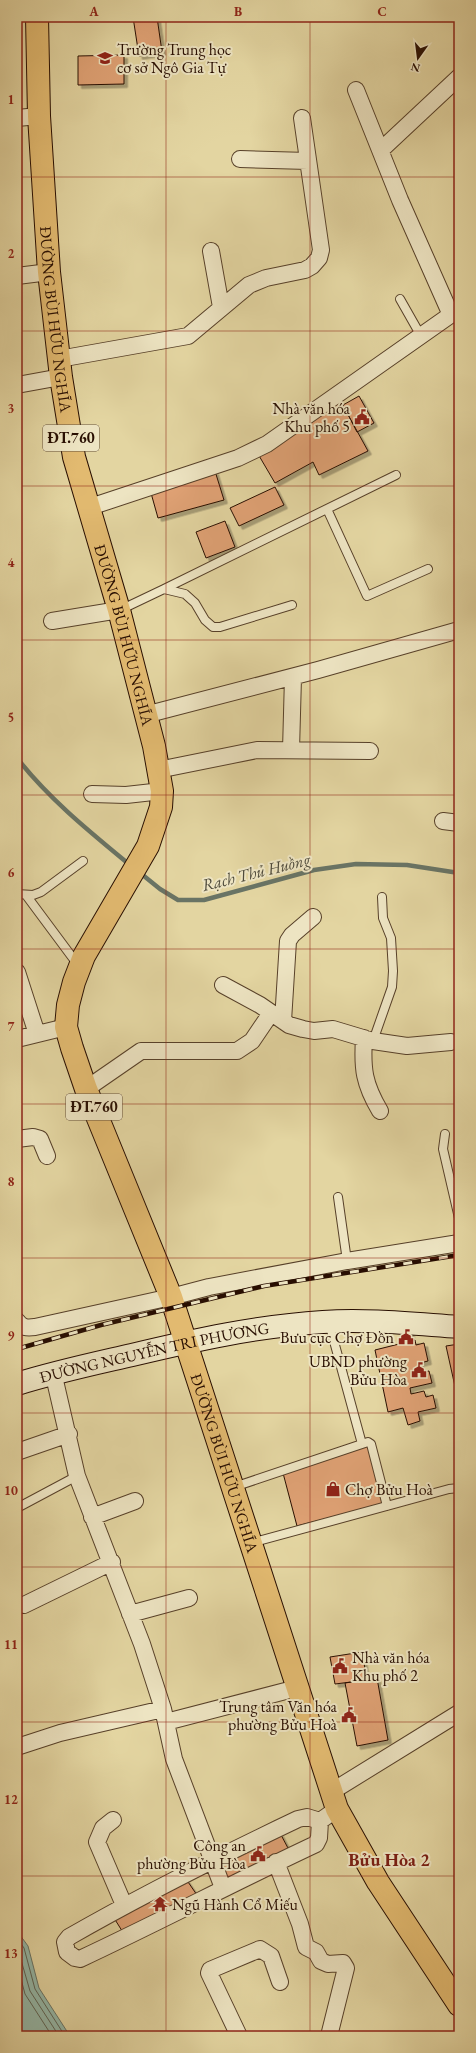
<svg xmlns="http://www.w3.org/2000/svg" width="476" height="2053" viewBox="0 0 476 2053" font-family="'EB Garamond',serif">
	<style>
		.water { fill: #95b8a8; stroke: #697465 }
		.lines { fill: none; stroke-linecap: round; stroke-linejoin: round }
		.shore { stroke: #5e6354; stroke-width: 1 }
		.stream { stroke: #697465; stroke-width: 4.5 }
		.building { fill: #e0a275; stroke: #280e01; filter: url(#shadow) }
		.lane-casing { stroke: #574029; stroke-width: 10 }
		.street-casing { stroke: #574029; stroke-width: 18 }
		.secondary-casing { stroke: #280e01; stroke-width: 24 }
		.primary-casing { stroke: #280e01; stroke-width: 24 }
		.lane { stroke: #ede4c2; stroke-width: 8 }
		.street { stroke: #ede4c2; stroke-width: 16 }
		.secondary { stroke: #ede4c2; stroke-width: 22 }
		.primary { stroke: #e2ba70; stroke-width: 22 }
		.rail-casing { stroke: #280e01; stroke-width: 4.5 }
		.rail { stroke: #ede4c2; stroke-width: 3; stroke-dasharray: 9; stroke-linecap: butt }
		.grid { fill: none; stroke: #8f2418; stroke-width: 1; stroke-opacity: 0.55 }
		.labels { text-anchor: middle; stroke-width: 4; stroke-linejoin: round; paint-order: stroke }
		.shield { fill: #ede4c2; stroke: #634e3b; stroke-width: 1 }
		.shield-label { font-size: 15px; font-weight: bold; fill: #280e01 }
		.poi-label { font-size: 16px; fill: #280e01; stroke: #ede4c2; text-anchor: end }
		.street-label { font-size: 16px; fill: #280e01; stroke: #ede4c2 }
		.water-label { font-size: 17px; font-style: italic; fill: #4e4a3b; stroke: #ede4c2 }
		.quarter-label { font-size: 18px; font-weight: bold; fill: #7a1f14; stroke: #ede4c2 }
		.neatline { fill: none; stroke: #8f2418; stroke-width: 1.5 }
		.grid-label { font-size: 13px; text-anchor: middle; font-weight: bold; fill: #8f2418 }
	</style>
	<defs>
		<filter id="shadow"><feDropShadow dx="3.5" dy="3.5" stdDeviation="0" flood-color="#0004"/></filter>
	</defs>
	<rect width="100%" height="100%" fill="#e3d5a1"/>
	<filter id="stains"><feTurbulence type="fractalNoise" baseFrequency=".005" numOctaves="4"/><feColorMatrix values="0 0 0 0 .2 0 0 0 0 .09 0 0 0 0 .02 0 0 0 .5 -.17"/></filter>
	<radialGradient id="worn" r=".72"><stop offset=".6" stop-color="#630" stop-opacity="0"/><stop offset="1" stop-color="#630" stop-opacity=".3"/></radialGradient>
	<!-- water -->
	<path class="water" d="M17,1931L28,1946L39,1988L70,2036H17Z"/>
	<g class="lines">
		<!-- shore -->
		<path class="shore" d="M17,1938L24,1948L35,1989L65,2036
			M17,1946L30,1991L59,2036
			M17,1964L25,1994L52,2036"/>
		<!-- stream -->
		<path class="stream" d="M17,758C49,799 90,832 130,865
			M139,872L160,889L178,900H204L314,870L356,864L407,865L459,873"/>
	</g>
	<!-- building -->
	<path class="building" d="M133,17H157L162,52L139,56Z
		M124,55V84L78,85V56Z
		M359,396L374,423L357,432L343,405Z
		M340,400L368,451L319,475L313,462L275,483L258,454Z
		M215,471L224,500L158,518L151,493Z
		M275,487L284,505L239,526L230,508Z
		M225,521L235,547L206,558L196,532Z
		M402,1332H411L410,1341L401,1344Z
		M415,1340L416,1345L424,1343L428,1361L420,1363L422,1372L429,1371L432,1383L410,1388L411,1394L424,1391L426,1397L433,1395L436,1408L418,1412L420,1421L408,1425L403,1408L388,1412L375,1350Z
		M459,1344V1390L456,1391L446,1346Z
		M368,1446L383,1504L297,1526L283,1473Z
		M362,1652L367,1680L335,1684L330,1657Z
		M377,1678L388,1740L357,1746L345,1683Z
		M280,1833L289,1850L226,1880L219,1862Z
		M186,1879L197,1895L124,1934L114,1918Z"/>
	<g class="lines">
		<!-- lane casing -->
		<g class="lane-casing">
			<path id="lane" d="M400,299L421,336
				M327,509L367,596L428,569
				M164,589L396,475
				M120,610L164,589L185,594L195,603L205,620L213,627H220L292,605
				M17,894L33,895L41,892L83,861
				M26,895L78,965
				M373,1041L392,987L393,971L391,938L383,918L382,897
				M445,1134L443,1149L459,1218
				M338,1197L347,1261
				M329,1323L362,1444
				M234,1487L368,1442L371,1444L387,1506
				M17,1508L77,1476
				M251,1543L449,1489L459,1488"/>
		</g>
		<!-- street casing -->
		<g class="street-casing">
			<path id="street" d="M356,90L400,200L451,315
				M17,118L39,116
				M381,150L459,77
				M240,159L308,161
				M211,251L221,307
				M17,276L49,272
				M59,359L188,336L249,285L266,278L305,270L312,266L319,258L321,250L302,118
				M17,385L61,377
				M90,507L238,458L267,444L459,309
				M52,621L119,610
				M145,715L318,670L459,630
				M291,750L293,677
				M158,770L257,750L370,751
				M92,794L126,795L162,791
				M443,821L459,823
				M17,972L37,1034
				M223,985L260,1005L289,1025L303,1029L314,1031L333,1029L373,1041L407,1046L451,1042
				M283,1021L288,941L292,935L313,917
				M364,1038C362,1069 364,1084 380,1111
				M17,1039L66,1027
				M86,1089L141,1051H237L252,1041L271,1013
				M17,1139L33,1137L40,1139L47,1156
				M17,1321C22,1328 27,1328 35,1327L171,1297L209,1287L347,1261L459,1243
				M53,1372L77,1476L142,1644L163,1709L174,1759L223,1888
				M17,1452L69,1434
				M92,1517L135,1501
				M24,1605L112,1562
				M130,1614L189,1598
				M166,1722L297,1688
				M17,1747L60,1733L163,1709
				M331,1792L459,1713
				M113,1820L103,1828L97,1842L124,1905
				M320,1821L319,1838L316,1844C237,1881 159,1922 80,1959L75,1958L67,1952L65,1942L69,1937C144,1894 220,1856 298,1819L307,1817L320,1821L337,1809
				M276,1862L300,1924L306,1947L316,1952L321,1961L328,1964L343,1963L346,1968L329,2036
				M239,2036L209,1973L210,1970L260,1949L271,1956L280,1982"/>
		</g>
		<!-- secondary casing -->
		<g class="secondary-casing">
			<g id="secondary">
				<path id="s1" d="M17,1384C55,1372 93,1364 132,1355C195,1340 258,1326 323,1322C368,1319 414,1324 459,1327"/>
			</g>
		</g>
		<!-- primary casing -->
		<g class="primary-casing">
			<g id="primary">
				<path id="s2" d="M37,17L39,116L49,272L61,377L74,457L119,610L154,746L162,791L161,807L148,846L84,956L74,982L68,1005L66,1027L72,1048L86,1089L171,1297L337,1809L378,1882L459,2005"/>
			</g>
		</g>
		<!-- lane -->
		<use href="#lane" class="lane"/>
		<!-- street -->
		<use href="#street" class="street"/>
		<!-- secondary -->
		<use href="#secondary" class="secondary"/>
		<!-- primary -->
		<use href="#primary" class="primary"/>
		<!-- rail casing -->
		<g class="rail-casing">
			<path id="rail" d="M17,1349L101,1325L264,1286L459,1255"/>
		</g>
		<!-- rail -->
		<use href="#rail" class="rail"/>
	</g>
	<!-- grid -->
	<path class="grid" d="M166,17V2036M310,17V2036M17,177H459M17,331H459M17,486H459M17,640H459M17,795H459M17,949H459M17,1104H459M17,1258H459M17,1413H459M17,1567H459M17,1722H459M17,1876H459"/>
	<!-- icons -->
	<defs>
		<g id="school-bare" transform="scale(1.2)"><path d="M0-5L7-2L0 1L-7-2ZM-4 1L0 2.5L4 1V4Q0 6-4 4Z" fill="#8f2418" stroke="#ede4c2" stroke-width="2.5" paint-order="stroke"/></g>
		<g id="civic-bare" transform="scale(1.2)"><path d="M-.6-6.5H3V-4.5H.6V-3L4-1V1h2V6H-6V1h2V-1L-.6-3ZM-1.2 2.5V6h2.4V2.5Z" fill="#8f2418" stroke="#ede4c2" stroke-width="2.5" paint-order="stroke"/></g>
		<g id="shop-bare" transform="scale(1.2)"><path d="M-5-2.5h2.3a2.7 3.5 0 0 1 5.4 0H5L5.5 6h-11ZM-1.5-2.5h3a1.5 2.3 0 0 0-3 0Z" fill="#8f2418" stroke="#ede4c2" stroke-width="2.5" paint-order="stroke"/></g>
		<g id="temple-bare" transform="scale(1.2)"><path d="M0-6L5-2H3V0L6.5 2.5H4V6H1.5V3h-3V6H-4V2.5H-6.5L-3 0V-2H-5Z" fill="#8f2418" stroke="#ede4c2" stroke-width="2.5" paint-order="stroke"/></g>
	</defs>
	<g fill-rule="evenodd">
		<use href="#school-bare" x="105" y="58"/>
		<use href="#civic-bare" x="362" y="417"/>
		<use href="#civic-bare" x="406" y="1337"/>
		<use href="#civic-bare" x="419" y="1370"/>
		<use href="#shop-bare" x="333" y="1489"/>
		<use href="#civic-bare" x="340" y="1666"/>
		<use href="#civic-bare" x="349" y="1715"/>
		<use href="#civic-bare" x="258" y="1854"/>
		<use href="#temple-bare" x="160" y="1904"/>
	</g>
	<g class="labels">
		<!-- shield labels -->
		<g class="shield">
			<rect x="43" y="425" width="56" height="26" rx="3"/>
			<rect x="66" y="1094" width="56" height="26" rx="3"/>
		</g>
		<g class="shield-label">
			<text x="71" y="443">ĐT.760</text>
			<text x="94" y="1112">ĐT.760</text>
		</g>
		<!-- poi labels -->
		<g class="poi-label">
			<text x="117" y="55" text-anchor="start">Trường Trung học<tspan x="117" dy="18">cơ sở Ngô Gia Tự</tspan></text>
			<text x="350" y="414">Nhà văn hóa<tspan x="350" dy="18">Khu phố 5</tspan></text>
			<text x="394" y="1343">Bưu cục Chợ Đồn</text>
			<text x="407" y="1367">UBND phường<tspan x="407" dy="18">Bửu Hòa</tspan></text>
			<text x="345" y="1495" text-anchor="start">Chợ Bửu Hoà</text>
			<text x="352" y="1663" text-anchor="start">Nhà văn hóa<tspan x="352" dy="18">Khu phố 2</tspan></text>
			<text x="337" y="1712">Trung tâm Văn hóa<tspan x="337" dy="18">phường Bửu Hoà</tspan></text>
			<text x="246" y="1851">Công an<tspan x="246" dy="18">phường Bửu Hòa</tspan></text>
			<text x="172" y="1910" text-anchor="start">Ngũ Hành Cổ Miếu</text>
		</g>
		<!-- street labels -->
		<g class="street-label">
			<text dy="6" stroke="none"><textPath href="#s2" startOffset="303">ĐƯỜNG BÙI HỮU NGHĨA</textPath></text>
			<text dy="6" stroke="none"><textPath href="#s2" startOffset="627">ĐƯỜNG BÙI HỮU NGHĨA</textPath></text>
			<text dy="6" stroke="none"><textPath href="#s1" startOffset="141">ĐƯỜNG NGUYỄN TRI PHƯƠNG</textPath></text>
			<text dy="6" stroke="none"><textPath href="#s2" startOffset="1510">ĐƯỜNG BÙI HỮU NGHĨA</textPath></text>
		</g>
		<!-- water labels -->
		<g class="water-label">
			<text transform="translate(256 872) rotate(-14)" y="6">Rạch Thủ Huồng</text>
		</g>
		<!-- quarter labels -->
		<g class="quarter-label">
			<text x="389" y="1866">Bửu Hòa 2</text>
		</g>
	</g>
	<!-- margin -->
	<rect width="476" height="2053" fill="none" stroke="#e3d5a1" stroke-width="44"/>
	<!-- north arrow -->
	<g transform="translate(418 58) rotate(194)" stroke="#ede4c2" stroke-width="3" paint-order="stroke">
	<path d="M0-3L7 15L0 10L-7 15Z" fill="#280e01"/>
	<text y="-6" font-size="11" font-weight="bold" text-anchor="middle" fill="#280e01">N</text>
	</g>
	<rect x="22" y="22" width="432" height="2009" class="neatline"/>
	<g class="grid-label">
		<text x="94" y="16">A</text>
		<text x="238" y="16">B</text>
		<text x="382" y="16">C</text>
		<text x="11" y="104">1</text>
		<text x="11" y="258">2</text>
		<text x="11" y="413">3</text>
		<text x="11" y="567">4</text>
		<text x="11" y="722">5</text>
		<text x="11" y="877">6</text>
		<text x="11" y="1031">7</text>
		<text x="11" y="1186">8</text>
		<text x="11" y="1340">9</text>
		<text x="11" y="1495">10</text>
		<text x="11" y="1649">11</text>
		<text x="11" y="1804">12</text>
		<text x="11" y="1958">13</text>
	</g>
	<rect width="100%" height="100%" filter="url(#stains)"/>
	<rect width="100%" height="100%" fill="url(#worn)"/>
</svg>
